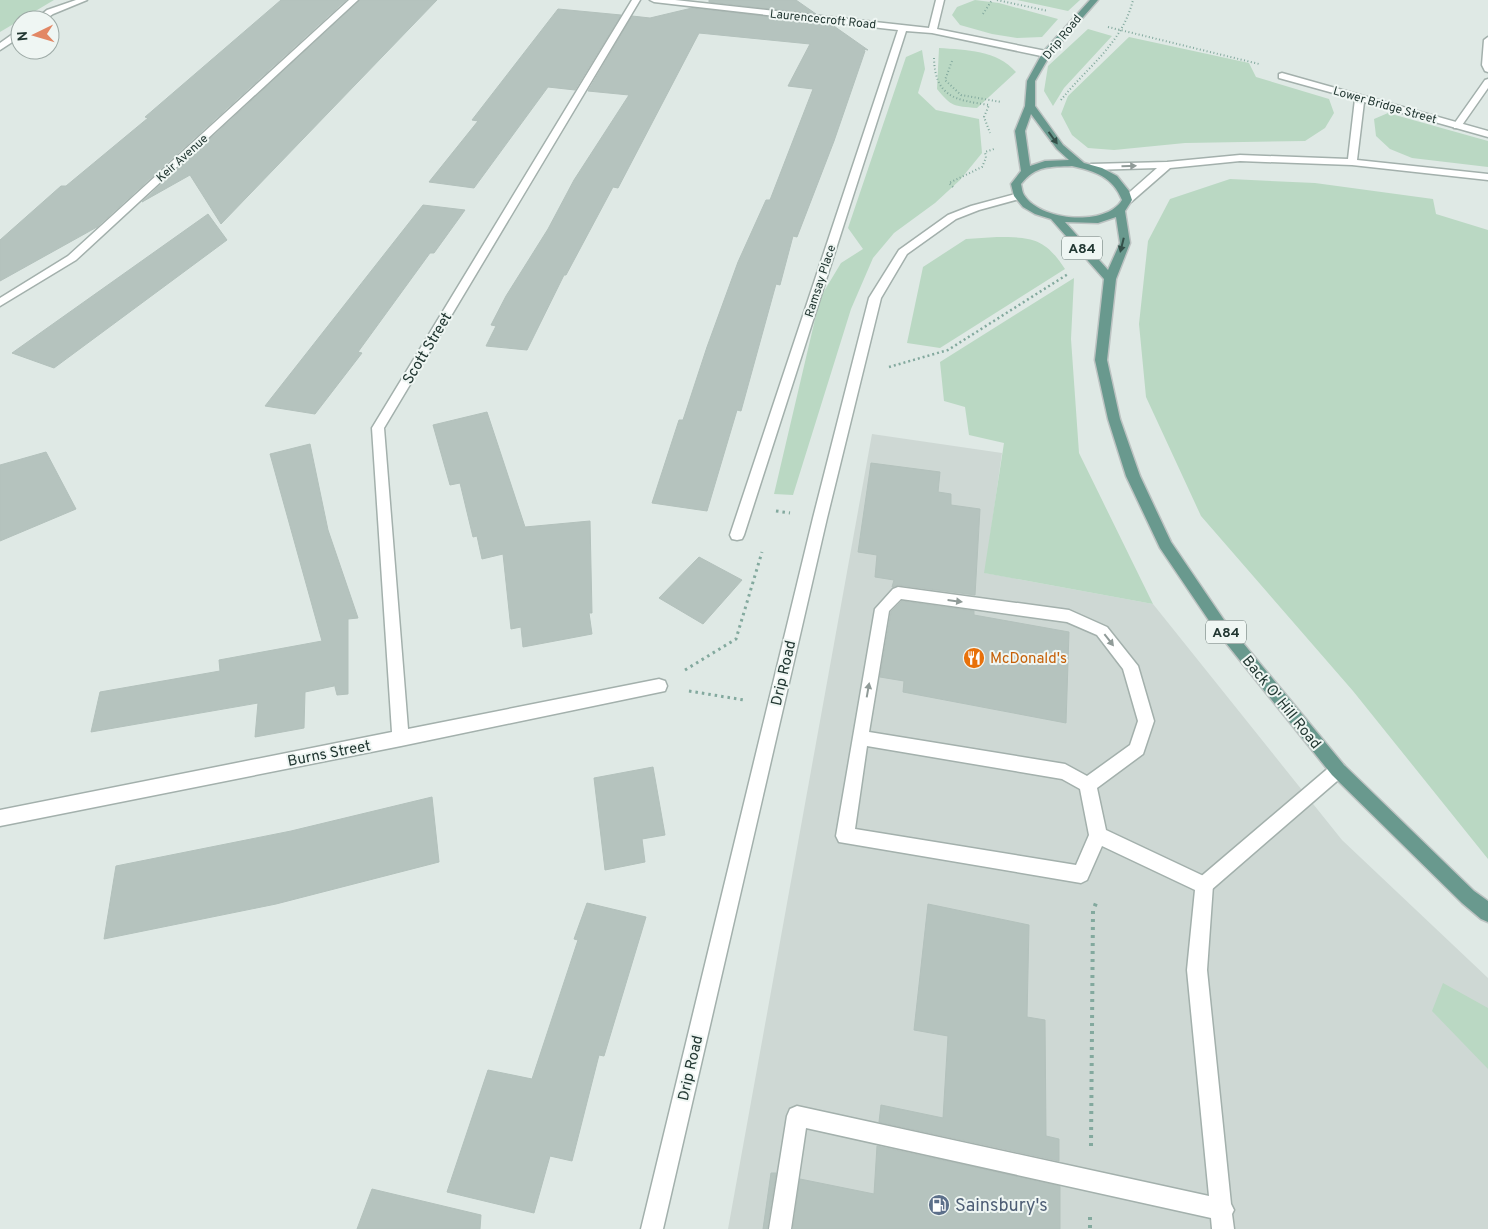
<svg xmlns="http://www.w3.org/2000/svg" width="1488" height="1229" viewBox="0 0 1488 1229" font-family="Overpass,sans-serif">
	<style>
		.built { fill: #ced8d4 }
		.green { fill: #bad8c3 }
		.building { fill: #b5c3be; stroke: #b3c1bc }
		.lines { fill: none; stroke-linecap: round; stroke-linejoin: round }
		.lane-casing { stroke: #a3b0ac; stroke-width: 3 }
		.street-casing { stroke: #a3b0ac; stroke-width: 3 }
		.primary-casing { stroke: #bdc3c2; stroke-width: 3 }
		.path-far3 { stroke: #83a99e; stroke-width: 2; stroke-dasharray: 1 2.5; stroke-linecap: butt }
		.path-far2 { stroke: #83a99e; stroke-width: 2.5; stroke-dasharray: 2 3; stroke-linecap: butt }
		.path-far1 { stroke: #83a99e; stroke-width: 3; stroke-dasharray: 2.5 4; stroke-linecap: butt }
		.path { stroke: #83a99e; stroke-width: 4; stroke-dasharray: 3 5; stroke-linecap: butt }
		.lane { fill: #fff; fill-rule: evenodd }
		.street { fill: #fff; fill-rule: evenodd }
		.primary { fill: #69998e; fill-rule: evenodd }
		.oneway { fill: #345049 }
		.oneway2 { fill: #909b98 }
		.labels { text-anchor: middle; stroke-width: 4; stroke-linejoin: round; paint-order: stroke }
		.far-street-label { font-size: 12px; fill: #223732; stroke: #eff6f3 }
		.shield { fill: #eff6f3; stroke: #60706c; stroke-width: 1 }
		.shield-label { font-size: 14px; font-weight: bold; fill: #223732 }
		.street-label { font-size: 15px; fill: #223732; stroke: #eff6f3 }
		.food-label { font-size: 15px; fill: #c56008; stroke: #eff6f3; text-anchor: start }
		.near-service-label { font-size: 18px; fill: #4e5e75; stroke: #eff6f3; text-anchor: start }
	</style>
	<rect width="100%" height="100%" fill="#dfe9e5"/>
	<!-- built -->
	<path class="built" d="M872,434L1002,453L985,573L1153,604L1342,840L1488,978V1229H728Z"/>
	<!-- green -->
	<path class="green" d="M0,0H54L0,32Z
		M975,0L999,3L1058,19L1042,37L1017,38L992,34L960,25L952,15L957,7Z
		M1017,0H1080L1068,11Z
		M1088,29L1112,36L1064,88L1053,106L1044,91L1048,66Z
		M1129,37L1249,63L1256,77L1329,99L1334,113L1325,128L1305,141L1185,143L1114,150L1088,148L1072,135L1061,114L1068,96Z
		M939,48C966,50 997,50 1016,72L977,108C953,106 952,107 937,89Z
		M922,50L925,69L918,93L936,110L979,119L982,153L960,180L935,203L894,233L873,258L851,309L793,495L774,494L820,298L841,263L863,249L848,228L906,57Z
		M1388,113L1488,141V167L1412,158L1390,149L1376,136L1374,119Z
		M1230,179L1315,183L1433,199L1436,214L1488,230V859L1353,691L1201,516L1146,397L1139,324L1148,241L1170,199Z
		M997,237C1032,237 1045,238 1065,269L940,348L907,343L923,267L966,239Z
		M1074,278L1071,339L1079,453L1153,604L984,573L1004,443L969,435L965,407L944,401L940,362Z
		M1443,983L1488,1008V1069L1432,1011Z"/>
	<!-- building -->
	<path class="building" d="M281,0H346L97,227L0,281V240L61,186H66L148,118L145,117Z
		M360,0H437L221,224L190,175L142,202Z
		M709,0H796L816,14L709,2Z
		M692,8L831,24L868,50L862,49L865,51L834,141L797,237L793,236L780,285L776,284L741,411L737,410L707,511L652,503L679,420H683L707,347L738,262L766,200H770L813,89L788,86L810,44L699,33L618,188L613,187L566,275H564L527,350L486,346L496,326L491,325L506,296L548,229L574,180L629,95L588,91L632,16L650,18Z
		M558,9L621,15L575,90L548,87L474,188L429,182L478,121L472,120Z
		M423,205L465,210L434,253H430L358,352L362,353L315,414L265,406Z
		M208,214L227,240L54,368L12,353Z
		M487,412L525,527L590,521L592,613H589L592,634L523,647L521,627L511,629L503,554L482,559L477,536L473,537L460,483L450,485L433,425Z
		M310,444L328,530L358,618L348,619V694L337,695L334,683V686L305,692L304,728L255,737L258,703L91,732L100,692L220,671L219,660L322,641L270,454Z
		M46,452L76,509L0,541V465Z
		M871,463L940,472L938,492L951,494V505L980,509L975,595L898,585L892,587L894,580L875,577L877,555L858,552Z
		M699,557L742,580L703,624L659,598Z
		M902,601L974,611V615L1069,632L1066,723L903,692L904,681L880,677L891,612Z
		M653,767L665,835L642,839L645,862L605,870L594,778Z
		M432,797L439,862L276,904L104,939L116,866L291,831Z
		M587,903L646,917L604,1056L599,1055L572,1161L550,1156L534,1213L447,1192L488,1070L532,1079L578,940L574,939Z
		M928,904L1029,925L1027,1017L1045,1020L1046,1136L1059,1139V1161L879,1122L881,1105L943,1118L948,1036L914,1030Z
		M877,1146L1060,1186V1229H793L800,1179L874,1194Z
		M771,1173H776L767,1229H763Z
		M372,1189L481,1215L480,1229H357Z"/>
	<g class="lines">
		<!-- lane casing -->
		<g class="lane-casing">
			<path id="lane" d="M1488,37V72L1485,71L1482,65L1484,40Z
				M1488,79V88L1460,128H1454V124L1485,80Z
				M898,587L1069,610L1107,627L1138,666L1154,721L1143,754L1097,788L1106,830L1210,879L1213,885L1207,970L1231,1204L1234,1210L1232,1214L1234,1229H1212L1211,1218L806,1128L791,1229H769L787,1116L790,1109L797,1106L1209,1196L1187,970L1195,890L1102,846L1087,880L1081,883L839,842L836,836L875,609L893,589ZM901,599L1067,622L1097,635L1123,669L1138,721L1130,745L1087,776L1065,764L869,732L889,611ZM867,746L1062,779L1080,789L1089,835L1076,865L855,829Z"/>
		</g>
		<!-- street casing -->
		<g class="street-casing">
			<path id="street" d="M76,0H87L53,14L44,20H35L47,10Z
				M349,0H358L76,260L0,306V298L68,256Z
				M632,0H640L384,428L408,729L659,679L665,681L667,686L665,691L401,746L0,826V810L392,732L372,428Z
				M650,0H675L929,28L936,0H944L937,29L1046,51L1050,54L1046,57L932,33L906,31L744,535L742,539L737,540L732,539L730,535L898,30L654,2Z
				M17,31H20V37L0,50V43Z
				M1282,73L1488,131V137L1364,102L1357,160L1488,174V180L1352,165L1240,161L1170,168L1131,202H1123V198L1157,168L1091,170L1086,167L1091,164L1167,162L1240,155L1348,159L1355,99L1279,78V74Z
				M1019,193L1024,196L1023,198L979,210L956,219L907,254L881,298L827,518L663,1229H641L813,518L869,298L899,250L948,215L971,206Z
				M1338,762L1344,765L1346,770L1344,775L1210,891L1204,894L1198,891L1195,885L1198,879L1332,765Z"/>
		</g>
		<!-- primary casing -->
		<g class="primary-casing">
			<path id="primary" d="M1090,0H1098L1050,55L1035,81V106L1063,145L1084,163L1102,168L1117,176L1129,191L1132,200L1125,211L1130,243L1116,279L1107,360L1120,419L1140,476L1171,542L1224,620L1344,765L1474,891L1488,901V922L1481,919L1462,903L1332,775L1214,628L1160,548L1126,476L1108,419L1095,360L1104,279L1051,219L1035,214L1023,207L1014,196L1011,184L1021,171L1015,131L1025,106L1027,81L1043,52ZM1031,114L1057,149L1069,160L1045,161L1030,166L1025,131ZM1072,166C1095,171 1113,177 1122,200C1106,227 1040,221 1024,195C1022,192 1022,188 1021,184C1036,165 1050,167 1072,166ZM1116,217L1120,243L1108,270L1065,222L1098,223Z"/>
		</g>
		<!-- path-far3 -->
		<path class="path-far3" d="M997,0L1048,11
			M983,14L992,0
			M1108,27L1259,64
			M934,58C935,97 955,100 989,105L984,117L990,133
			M952,61L945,80L961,95L1001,102
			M1061,100C1088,66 1122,44 1133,0
			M953,187L949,183L982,167L986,158L985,152L994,149"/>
		<!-- path-far2 -->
		<path class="path-far2" d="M889,367L948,350L1068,274"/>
		<!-- path-far1 -->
		<path class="path-far1" d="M776,511L790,513
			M685,670L736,639L762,552
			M689,691L744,700"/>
		<!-- path -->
		<path class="path" d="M1091,1146L1093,911L1096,903
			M1090,1217V1229"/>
		<!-- lane -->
		<use href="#lane" class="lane"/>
		<!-- street -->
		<use href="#street" class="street"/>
		<!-- primary -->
		<use href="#primary" class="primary"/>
	</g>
	<!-- one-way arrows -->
	<defs><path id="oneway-solid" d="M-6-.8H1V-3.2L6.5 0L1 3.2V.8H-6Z" transform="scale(1.25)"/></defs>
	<g class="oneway">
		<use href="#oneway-solid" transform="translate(1053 138) rotate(54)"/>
		<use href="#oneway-solid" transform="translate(1122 245) rotate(104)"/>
	</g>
	<g class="oneway2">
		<use href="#oneway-solid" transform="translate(1129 166) rotate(-2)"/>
		<use href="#oneway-solid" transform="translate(955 601) rotate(7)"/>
		<use href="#oneway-solid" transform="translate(1109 640) rotate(52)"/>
		<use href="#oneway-solid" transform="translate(868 690) rotate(-80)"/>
	</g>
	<!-- icons -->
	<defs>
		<g id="restaurant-disc" transform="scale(1.125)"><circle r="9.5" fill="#e8710a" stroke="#eff6f3"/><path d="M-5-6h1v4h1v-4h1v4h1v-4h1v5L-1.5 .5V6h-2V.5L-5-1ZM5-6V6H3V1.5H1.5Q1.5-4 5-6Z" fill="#fff"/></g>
		<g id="fuel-disc" transform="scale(1.125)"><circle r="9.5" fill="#5c6f8a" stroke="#eff6f3"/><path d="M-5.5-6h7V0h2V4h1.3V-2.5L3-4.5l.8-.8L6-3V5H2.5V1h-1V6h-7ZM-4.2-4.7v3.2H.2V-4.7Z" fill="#fff"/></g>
	</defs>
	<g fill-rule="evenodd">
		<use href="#restaurant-disc" x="974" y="658"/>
		<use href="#fuel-disc" x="939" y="1205"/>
	</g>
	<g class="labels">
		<!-- far-street labels -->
		<g class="far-street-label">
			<text transform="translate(823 19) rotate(6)" y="4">Laurencecroft Road</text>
			<text transform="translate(1062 37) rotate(-51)" y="4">Drip Road</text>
			<text transform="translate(1385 105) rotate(16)" y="4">Lower Bridge Street</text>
			<text transform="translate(182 158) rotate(-42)" y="4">Keir Avenue</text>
			<text transform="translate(820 281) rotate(-72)" y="4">Ramsay Place</text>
		</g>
		<!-- shield labels -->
		<g class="shield">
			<rect x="1062" y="236.5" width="40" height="23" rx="4"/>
			<rect x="1206" y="620.5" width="40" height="23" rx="4"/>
		</g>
		<g class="shield-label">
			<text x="1082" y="253">A84</text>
			<text x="1226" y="637">A84</text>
		</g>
		<!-- street labels -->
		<g class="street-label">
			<text transform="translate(427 348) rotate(-59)" y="5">Scott Street</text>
			<text transform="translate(783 673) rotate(-77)" y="5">Drip Road</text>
			<text transform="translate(1282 702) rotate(51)" y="5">Back O' Hill Road</text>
			<text transform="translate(329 753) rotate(-11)" y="5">Burns Street</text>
			<text transform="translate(690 1068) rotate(-77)" y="5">Drip Road</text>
		</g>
		<!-- food labels -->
		<g class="food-label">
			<text x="990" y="663">McDonald's</text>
		</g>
		<!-- near-service labels -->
		<g class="near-service-label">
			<text x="955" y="1211">Sainsbury's</text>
		</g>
	</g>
	<!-- north arrow -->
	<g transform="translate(35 35) rotate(265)"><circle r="24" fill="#eff6f3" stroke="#9daaa6"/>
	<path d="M0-4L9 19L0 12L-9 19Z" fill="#e28764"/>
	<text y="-8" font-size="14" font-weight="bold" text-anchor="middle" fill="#223732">N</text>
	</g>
</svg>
